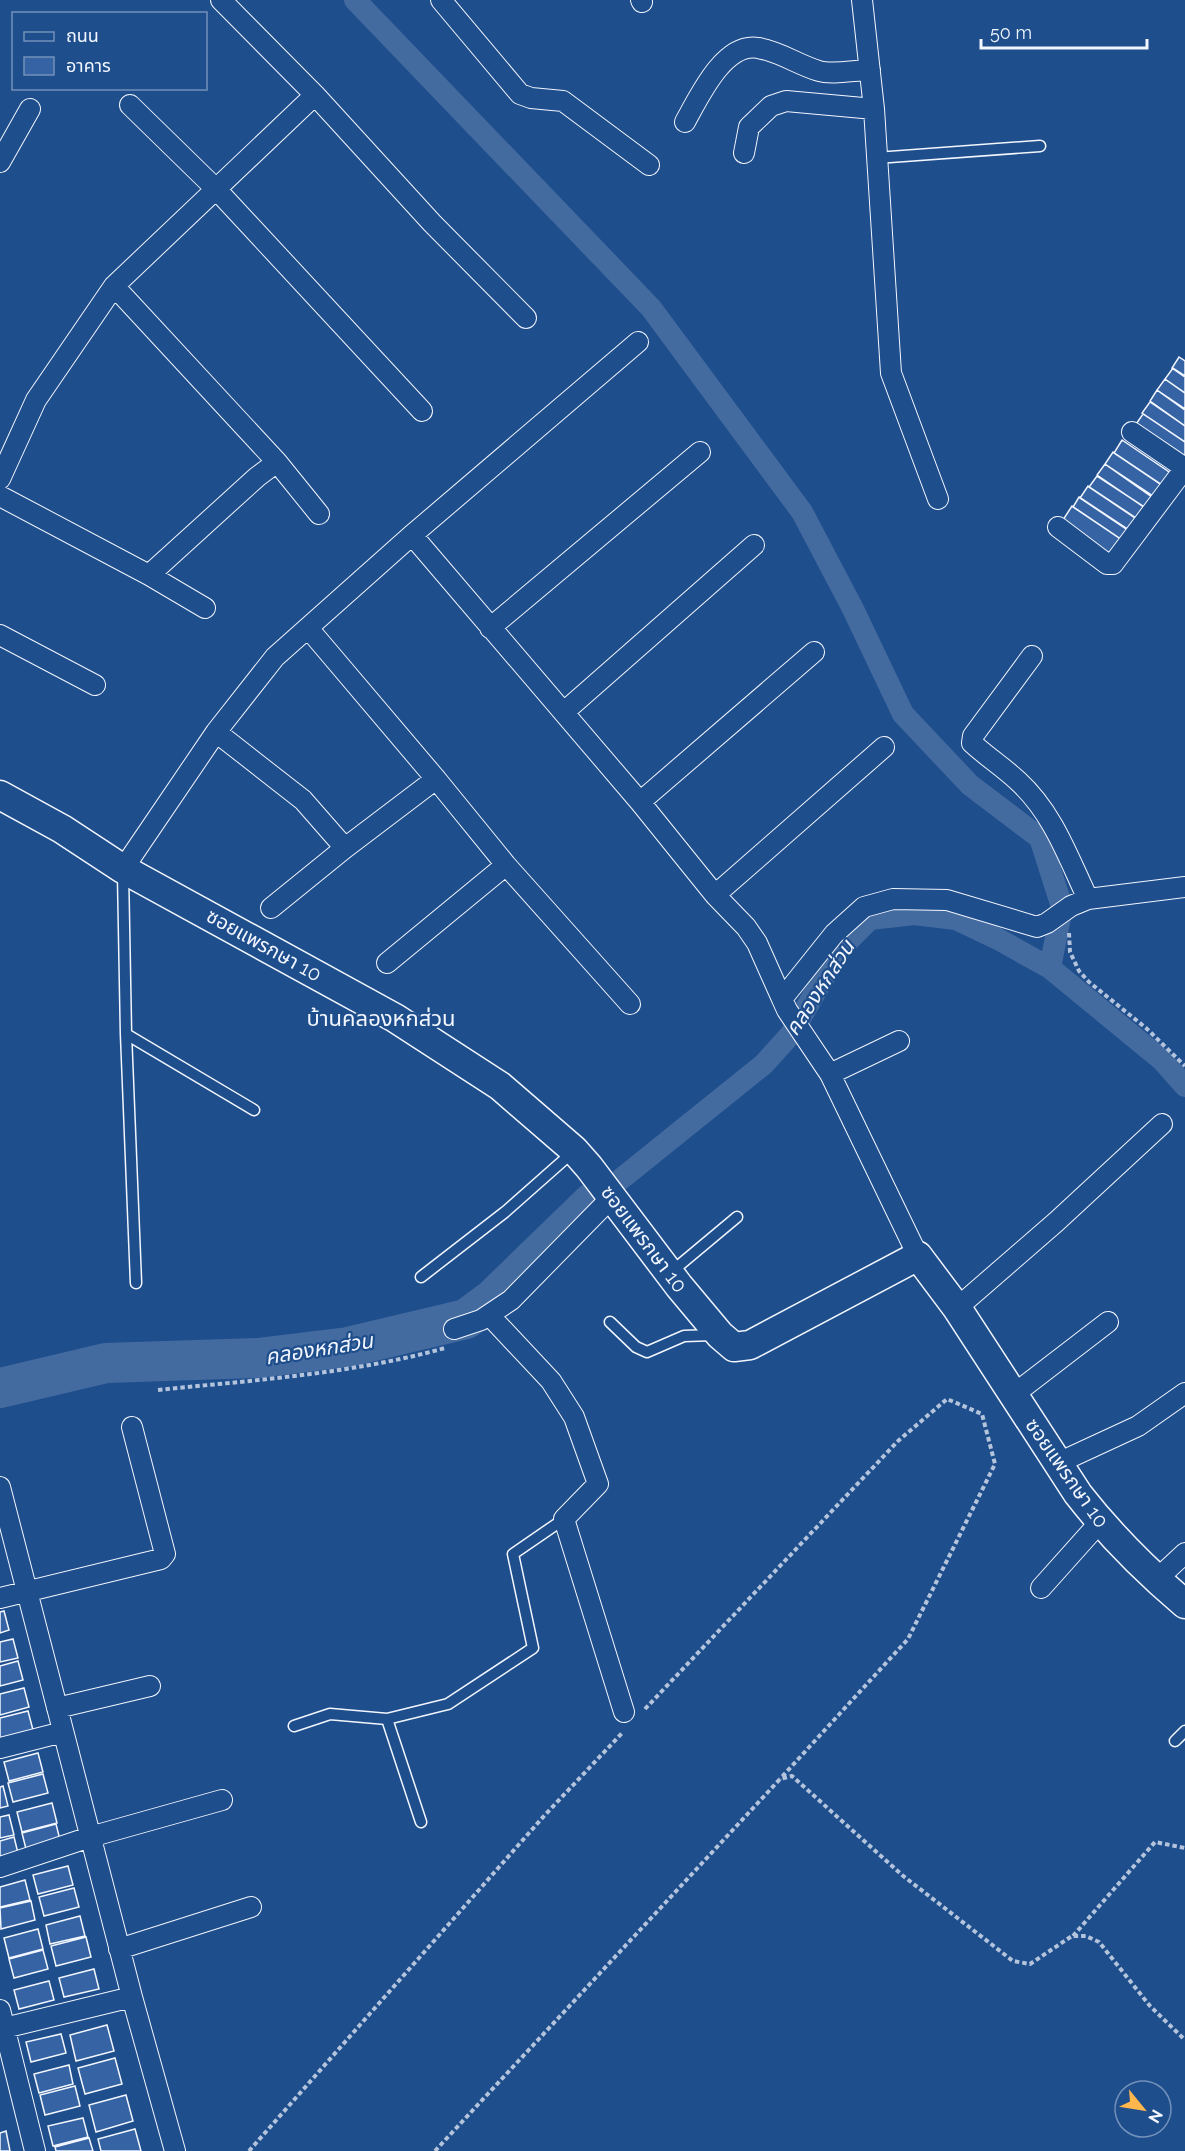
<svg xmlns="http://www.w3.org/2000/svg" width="1185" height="2151" viewBox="0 0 1185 2151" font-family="Raleway,'Noto Sans Thai',sans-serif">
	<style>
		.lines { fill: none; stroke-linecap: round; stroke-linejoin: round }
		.canal { stroke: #446ba0; stroke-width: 22 }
		.river { stroke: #446ba0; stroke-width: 40 }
		.building { fill: #3563a3; stroke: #f2f6ff; stroke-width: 1.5 }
		.lane-casing { stroke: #f2f6ff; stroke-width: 13 }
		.street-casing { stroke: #f2f6ff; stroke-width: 22 }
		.secondary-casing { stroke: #f2f6ff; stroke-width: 31 }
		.path { stroke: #b3c4dc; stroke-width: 4; stroke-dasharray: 4.5 3; stroke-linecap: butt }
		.lane { stroke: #1f4e8c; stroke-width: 10 }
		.street { stroke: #1f4e8c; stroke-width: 20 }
		.secondary { stroke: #1f4e8c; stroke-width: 28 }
		.labels { text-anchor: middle; stroke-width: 4.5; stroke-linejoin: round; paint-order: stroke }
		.street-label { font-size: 20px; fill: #f2f6ff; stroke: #1f4e8c }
		.water-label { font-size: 21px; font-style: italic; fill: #f2f6ff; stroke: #1f4e8c }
		.quarter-label { font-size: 22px; fill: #f2f6ff; stroke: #1f4e8c }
	</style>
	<rect width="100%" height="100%" fill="#1f4e8c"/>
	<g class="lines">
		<!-- canal -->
		<path class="canal" d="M355,0L651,308L802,512L853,609L903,714L970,785L1040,838L1062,907L1050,968
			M621,1179L764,1064L791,1034L841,948L870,919L914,914L956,919L998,939L1050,968L1162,1060L1185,1086"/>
		<!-- river -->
		<path class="river" d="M0,1388L106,1363L258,1358L348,1347L466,1319L493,1299L593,1202"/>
	</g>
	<!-- building -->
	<path class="building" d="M1179,357L1185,361V377L1172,368Z
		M1173,368L1185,376V393L1165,379Z
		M1165,379L1185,393V410L1157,390Z
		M1157,390L1185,409V426L1150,401Z
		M1150,402L1185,426V442L1142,413Z
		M1143,414L1185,442V462L1134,427Z
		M1122,440L1178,478L1169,490L1114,453Z
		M1113,452L1168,489L1159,502L1105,464Z
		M1105,464L1159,500L1151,512L1097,475Z
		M1097,476L1152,512L1144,524L1089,487Z
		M1088,486L1142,522L1135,535L1080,498Z
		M1079,497L1135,534L1128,544L1073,507Z
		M1072,506L1128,544L1116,561L1061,523Z
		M4,1611L9,1630L0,1633V1612Z
		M13,1639L18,1658L0,1662V1642Z
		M18,1661L23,1680L0,1686V1666Z
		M24,1688L29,1707L0,1715V1694Z
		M28,1711L33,1730L0,1739V1718Z
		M38,1753L43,1772L9,1781L4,1762Z
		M43,1774L48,1793L13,1802L8,1783Z
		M3,1786L8,1806L0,1808V1787Z
		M52,1803L57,1823L22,1832L17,1812Z
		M9,1815L14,1835L0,1838V1817Z
		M56,1824L61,1844L27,1853L22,1833Z
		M14,1837L19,1857L0,1862V1841Z
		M68,1866L73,1885L38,1894L33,1875Z
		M25,1880L30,1900L0,1907V1887Z
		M74,1888L79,1907L44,1916L39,1897Z
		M31,1901L35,1920L1,1929L0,1908Z
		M80,1916L85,1936L50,1944L46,1925Z
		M38,1929L43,1949L9,1958L4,1938Z
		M86,1937L91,1957L56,1966L51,1946Z
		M43,1950L48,1969L14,1978L9,1959Z
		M94,1969L99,1989L64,1997L59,1978Z
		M49,1981L54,2000L19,2009L14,1990Z
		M107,2025L114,2051L76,2061L70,2035Z
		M61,2034L66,2053L31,2062L26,2042Z
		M115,2058L122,2084L85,2094L78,2068Z
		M69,2065L73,2084L39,2093L34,2074Z
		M75,2086L80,2106L45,2115L40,2095Z
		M126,2095L133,2121L96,2132L89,2105Z
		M83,2118L88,2137L53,2146L48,2126Z
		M135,2129L141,2151H101L98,2139Z
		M6,2131L10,2151H0V2133Z
		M89,2138L93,2151H56L55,2147Z"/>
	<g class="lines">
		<!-- lane casing -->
		<g class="lane-casing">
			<path id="lane" d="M876,158L1040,146
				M123,873L126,1034L136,1283
				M126,1034L254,1110
				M670,1273L737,1217
				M421,1277L505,1212L574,1151
				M610,1322L636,1347L647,1352L684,1336L714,1335
				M387,1719L421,1822
				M294,1726L330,1714L387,1719L448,1704L533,1648L513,1554L564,1519
				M1175,1741L1185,1731"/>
		</g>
		<!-- street casing -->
		<g class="street-casing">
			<path id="street" d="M441,0L520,94L531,98L563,101L649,165
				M641,0L642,2
				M862,0L874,109L891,373L938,499
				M315,95L432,223L526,318
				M130,105L216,189L422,411
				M685,122C699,97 724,42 758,48C779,51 798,65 819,71C832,75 856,70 870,70
				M744,153L749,127L771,106L786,101L874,109
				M0,162L30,109
				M1132,432L1185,468
				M277,462L319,514
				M0,479L36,400L114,286L315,95L221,0
				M0,496L149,575L257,477L277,462L114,286
				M1058,527L1107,564H1113L1185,468
				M412,535L640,802L715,895L746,927L757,943L782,999L834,934L864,907L893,899L947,900L1037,927L1047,923L1071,906L1088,899L1185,887
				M149,575L205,608
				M308,628L436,779L506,865L630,1004
				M490,628L700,452
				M0,635L95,685
				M1032,656L973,736L972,743C986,756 1003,767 1018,781C1053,813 1068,857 1088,899
				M564,712L754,545
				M216,732L303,800L345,848
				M640,802L814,652
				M123,869L216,732L275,657L412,535L638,342
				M715,895L884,747
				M271,908L345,848L436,779
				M387,963L506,865
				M782,999L787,1010L830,1074L918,1256
				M830,1074L899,1041
				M957,1308L1056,1222L1162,1124
				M490,1316L551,1381L574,1417L598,1484L564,1519L624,1712
				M454,1329L481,1320L511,1300L611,1198
				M1013,1395L1108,1322
				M1058,1463L1138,1426L1185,1393
				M0,1487L132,1997L175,2151
				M1156,1580L1185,1553
				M1041,1588L1100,1522
				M0,1598L161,1559L165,1554L132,1427
				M57,1708L150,1686
				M0,1748L63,1732
				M0,1867L90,1837L222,1800
				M119,1949L251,1907
				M0,2010L35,2151
				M0,2029L132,1997"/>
		</g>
		<!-- secondary casing -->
		<g class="secondary-casing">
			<path id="secondary" d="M0,795L62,829L123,869L395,1018L500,1086L574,1150L589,1167L679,1286L720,1335L734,1347L750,1345L918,1256L957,1308L1078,1494C1110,1535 1146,1571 1185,1604"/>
		</g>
		<!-- path -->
		<path class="path" d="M1069,933L1070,952L1079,971L1089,982L1146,1028L1185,1066
			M158,1390C254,1380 352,1374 445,1348
			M645,1709L898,1441L947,1399L982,1414L995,1464L908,1639L780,1779
			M1073,1936L1155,1842L1185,1848
			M249,2151L544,1816L623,1732
			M435,2151L780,1779L792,1776L902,1875L1013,1961L1030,1964L1072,1936H1086L1099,1942L1150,2006L1185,2040"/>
		<!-- lane -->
		<use href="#lane" class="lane"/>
		<!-- street -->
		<use href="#street" class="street"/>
		<!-- secondary -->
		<use href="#secondary" class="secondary"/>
	</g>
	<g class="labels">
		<!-- street labels -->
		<g class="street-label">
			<text transform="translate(264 945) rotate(29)" y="7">ซอยแพรกษา 10</text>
			<text transform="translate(644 1239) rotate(53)" y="7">ซอยแพรกษา 10</text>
			<text transform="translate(1067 1473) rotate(55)" y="7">ซอยแพรกษา 10</text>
		</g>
		<!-- water labels -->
		<g class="water-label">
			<text transform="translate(820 988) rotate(-57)" y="7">คลองหกส่วน</text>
			<text transform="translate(319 1349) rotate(-9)" y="7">คลองหกส่วน</text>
		</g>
		<!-- quarter labels -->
		<g class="quarter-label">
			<text x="381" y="1026">บ้านคลองหกส่วน</text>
		</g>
	</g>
	<!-- legend -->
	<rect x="12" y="12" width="195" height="78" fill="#1f4e8c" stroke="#7391ba" stroke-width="1.5"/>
	<rect x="24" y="32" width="30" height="9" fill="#1f4e8c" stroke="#7391ba" stroke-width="1.5"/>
	<text x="66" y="42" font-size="18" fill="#f2f6ff">ถนน</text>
	<rect x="24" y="57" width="30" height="18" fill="#3563a3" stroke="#7391ba" stroke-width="1.5"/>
	<text x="66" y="72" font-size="18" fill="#f2f6ff">อาคาร</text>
	<!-- north arrow -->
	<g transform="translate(1143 2109) rotate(120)"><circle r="28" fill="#1f4e8c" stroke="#7391ba" stroke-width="1.5"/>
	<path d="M0-4.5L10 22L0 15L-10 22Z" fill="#ffb74d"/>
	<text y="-9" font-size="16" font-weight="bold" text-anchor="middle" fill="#f2f6ff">N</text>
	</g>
	<!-- scale -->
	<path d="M981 39v9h166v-9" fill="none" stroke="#f2f6ff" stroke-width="3"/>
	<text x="990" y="39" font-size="18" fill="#f2f6ff" stroke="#1f4e8c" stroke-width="4.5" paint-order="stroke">50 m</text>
</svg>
